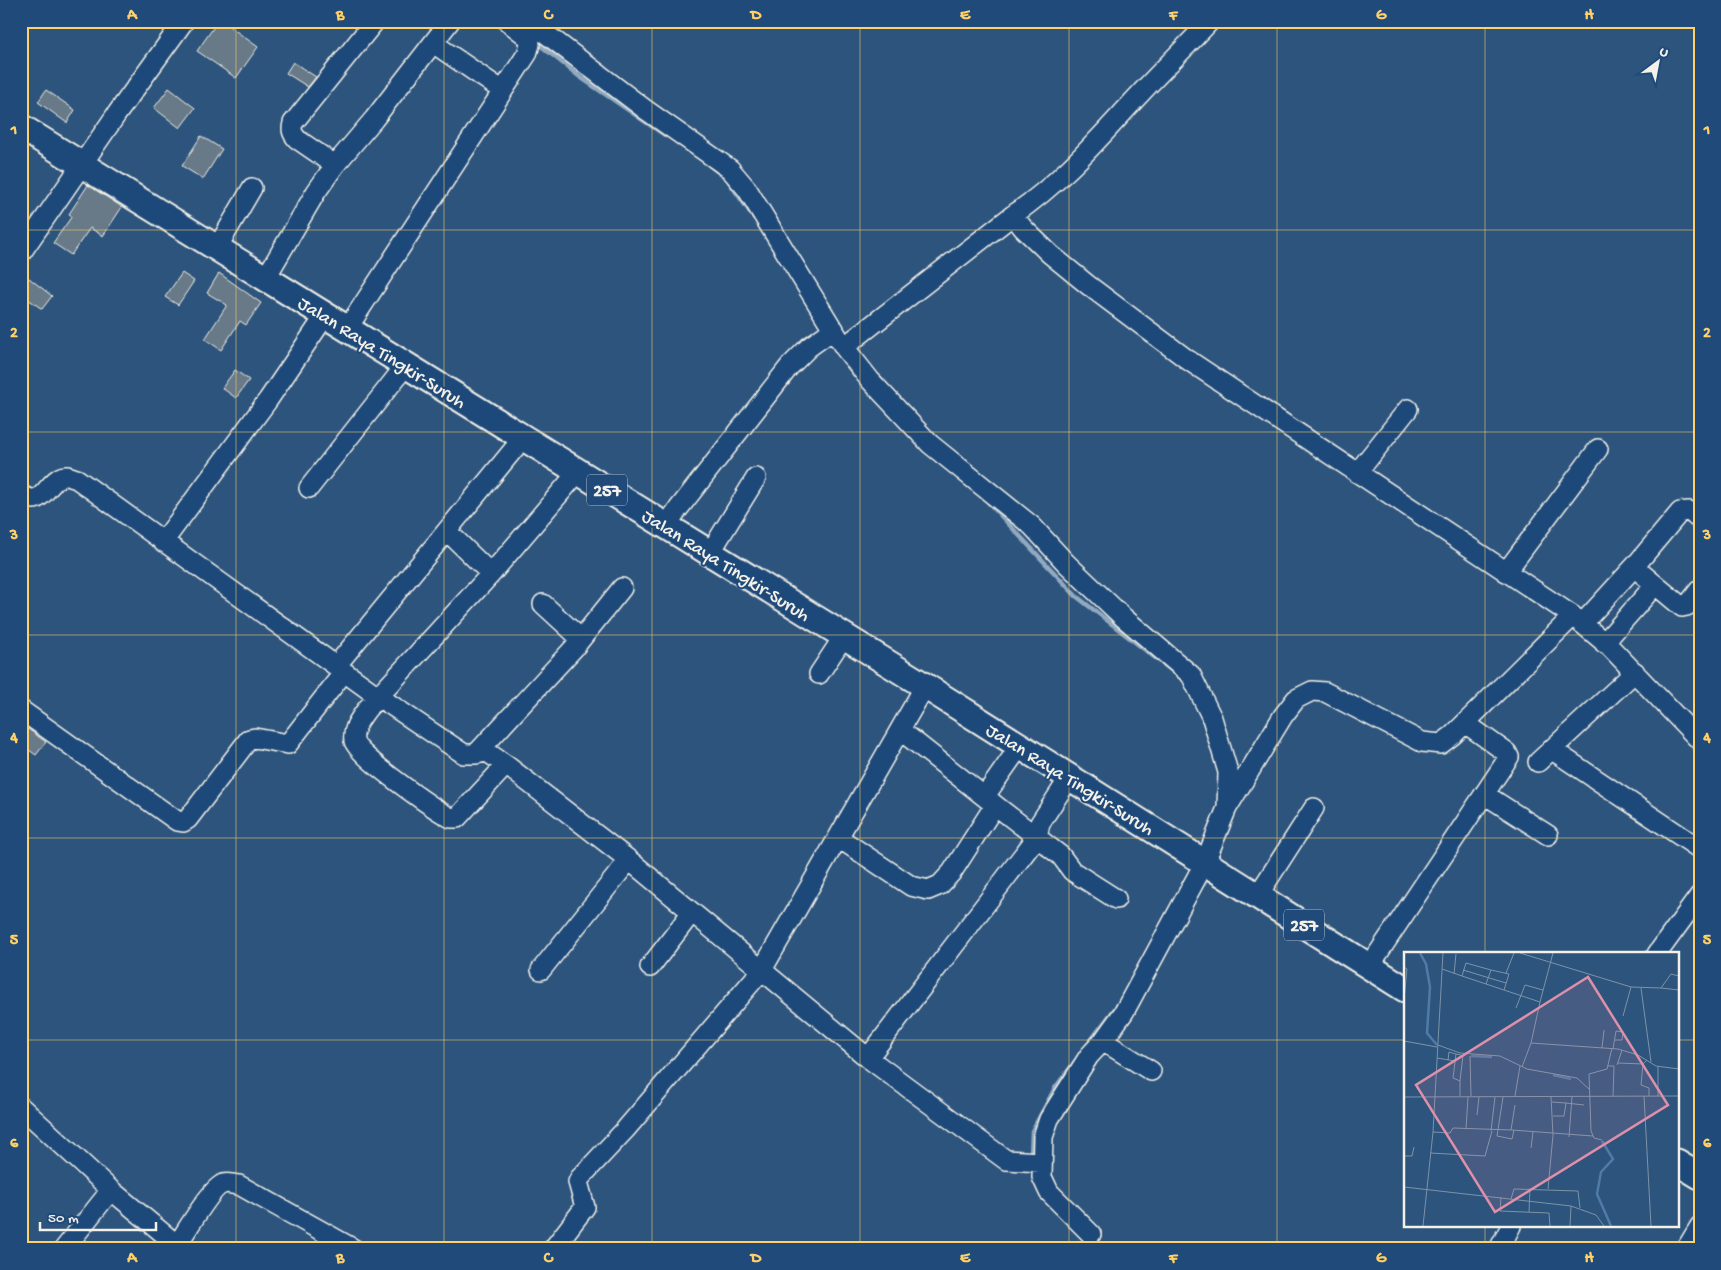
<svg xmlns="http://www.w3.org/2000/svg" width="1721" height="1270" viewBox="0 0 1721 1270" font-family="'Gochi Hand',sans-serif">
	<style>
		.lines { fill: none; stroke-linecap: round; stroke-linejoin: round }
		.stream { stroke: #92aac0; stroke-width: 4.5 }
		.building { fill: #677a88; stroke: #f4f1e8 }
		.minor-casing { stroke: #f4f1e8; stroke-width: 22 }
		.major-casing { stroke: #f4f1e8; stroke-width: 29 }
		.minor { stroke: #1f4a7a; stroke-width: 19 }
		.major { stroke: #1f4a7a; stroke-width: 25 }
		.grid { fill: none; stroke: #ffd166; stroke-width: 1; stroke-opacity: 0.55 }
		.labels { text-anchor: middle; stroke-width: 4; stroke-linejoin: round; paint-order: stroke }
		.shield { fill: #1f4a7a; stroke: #b4bfc7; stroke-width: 1 }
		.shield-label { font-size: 18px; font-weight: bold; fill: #f4f1e8 }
		.street-label { font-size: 19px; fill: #f4f1e8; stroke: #1f4a7a }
		.inset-river { fill: none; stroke: #507ba6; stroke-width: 2.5 }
		.inset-road { fill: none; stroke: #7d93a8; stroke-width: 1 }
		.view { fill: #de8fa9; fill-opacity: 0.15; stroke: #de8fa9; stroke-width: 2.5 }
		.inset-edge { fill: none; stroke: #f4f1e8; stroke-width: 2.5 }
		.neatline { fill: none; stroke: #ffd166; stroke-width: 2 }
		.grid-label { font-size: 16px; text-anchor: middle; font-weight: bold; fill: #ffd166 }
	</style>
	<rect width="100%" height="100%" fill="#2d547d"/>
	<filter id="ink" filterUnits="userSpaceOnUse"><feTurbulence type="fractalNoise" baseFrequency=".02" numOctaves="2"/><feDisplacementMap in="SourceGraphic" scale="10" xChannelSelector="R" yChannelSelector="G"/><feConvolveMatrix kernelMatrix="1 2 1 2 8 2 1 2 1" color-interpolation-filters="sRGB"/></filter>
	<g filter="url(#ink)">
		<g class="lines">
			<!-- stream -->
			<path class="stream" d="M535,41L580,77L666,136
				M710,166L727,179L754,218
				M988,502L1076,596L1181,678
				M1031,1156L1032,1131L1055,1088L1122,999
				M1087,1239L1090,1242V1249"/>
		</g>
		<!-- building -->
		<path class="building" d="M218,21H222L258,47L236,78L197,51Z
			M293,62L316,77L308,87L286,73Z
			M169,88L195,108L180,128L154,108Z
			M46,90L75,110L67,123L38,102Z
			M201,136L222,149L203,179L182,166Z
			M88,185L122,207L103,236L90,228L71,255L53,243L72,216L69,214Z
			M182,273L194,281L178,305L165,297Z
			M219,273L261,303L246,325L240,321L221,350L205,339L227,305L207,293Z
			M29,278L52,296L42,309L21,294V288Z
			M235,370L249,380L236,398L222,388Z
			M21,724L46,742L36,755L21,744Z"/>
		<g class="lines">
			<!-- minor casing -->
			<g class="minor-casing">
				<path id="minor" d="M529,21L646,110L730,169L747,189L844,347L870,380L930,444L1032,526L1066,563L1124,618L1191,675L1212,718L1228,772L1227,808
					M1210,21C1187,46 1162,70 1139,95C1099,138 1062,182 1013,215L1023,228L1050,254L1088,285L1188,360L1573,616L1610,647L1700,741
					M433,43L503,91
					M335,165L374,119L450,21
					M217,248L252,188
					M21,253L116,115L184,21
					M265,279L316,192L335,165L297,139C292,133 291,130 293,123L375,21
					M347,329L527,54L530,44L529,38L507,21
					M844,347L1013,215
					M1357,473L1408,409
					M309,488L406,365
					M21,494C42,510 46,483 61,477C66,474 72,478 77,479L379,697L464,754H476L487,752L506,765L629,860L868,1058L1006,1160L1041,1162
					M665,526L789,367L809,347L834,329
					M447,531L491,574
					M163,542L268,400L325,316
					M710,553L756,478
					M1634,567L1682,607L1687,606L1700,589
					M1506,572L1598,449
					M543,604L581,639
					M1582,624L1634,567L1680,512L1689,511L1700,520
					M1604,643L1655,585
					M336,666L523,438
					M819,674L844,636
					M21,710L177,821L183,822L188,819L249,739L255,738L288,744L344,672
					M1551,749L1700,849
					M476,754L573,649L622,588
					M1538,762L1635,672
					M506,765L457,818H451C434,809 356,755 354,741C352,728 360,719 367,709L491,574L578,472
					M1484,794L1548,835
					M985,796L1020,746
					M995,805L1061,856L1072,871L1116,899
					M839,838L911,886L928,890L940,885L952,872L995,805L900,730
					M1258,895L1314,808
					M1657,954L1700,895
					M650,967L692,912
					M1369,967L1509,757L1507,753L1465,723
					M541,970L629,860
					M1103,1041L1151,1071
					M868,1058L1037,837L1040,823L1070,777
					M21,1107L111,1190L182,1249
					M1091,1234L1049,1192L1042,1177L1043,1137L1049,1119L1089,1056L1103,1041L1124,1012L1205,862L1227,808L1283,716L1296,699L1312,691L1325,692L1422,742L1441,744L1453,735L1573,616
					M177,1245C185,1233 212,1187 223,1184C227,1182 234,1185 239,1185L354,1249
					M64,1249L111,1190
					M553,1249L585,1207L578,1182L580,1178L625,1130L762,970L925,686
					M1499,1249L1511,1226
					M1686,1249L1700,1226"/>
			</g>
			<!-- major casing -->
			<g class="major-casing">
				<path id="major" d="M21,127L925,686L1405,989
					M1677,1162L1700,1176"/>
			</g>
			<!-- minor -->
			<use href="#minor" class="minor"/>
			<!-- major -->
			<use href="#major" class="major"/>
		</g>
	</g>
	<!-- grid -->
	<path class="grid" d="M236,21V1249M444,21V1249M652,21V1249M860,21V1249M1069,21V1249M1277,21V1249M1485,21V954M21,230H1700M21,432H1700M21,635H1700M21,838H1700M21,1040H1405M1677,1040H1700M1485,1226V1249"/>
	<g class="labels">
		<!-- shield labels -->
		<g class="shield">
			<rect x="587" y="474.5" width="40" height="31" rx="4"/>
			<rect x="1284" y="909.5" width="40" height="31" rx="4"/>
		</g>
		<g class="shield-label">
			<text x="607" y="496">257</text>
			<text x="1304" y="931">257</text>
		</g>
		<!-- street labels -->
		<g class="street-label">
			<text transform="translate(383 351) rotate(32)" y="7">Jalan Raya Tingkir-Suruh</text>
			<text transform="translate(727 564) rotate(32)" y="7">Jalan Raya Tingkir-Suruh</text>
			<text transform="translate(1071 778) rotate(32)" y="7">Jalan Raya Tingkir-Suruh</text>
		</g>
	</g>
	<!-- overview -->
	<g transform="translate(1404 952)">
		<rect width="275" height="275" fill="#2d547d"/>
		<path class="inset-river" d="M16,1L22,12L26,35L23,81L33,93M67,104L88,105M149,123L167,127M198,189L209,207L197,220L193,242L207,274"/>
		<path class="inset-road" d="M116,1L227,35L257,36L267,22L275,24M0,15L3,17L0,47M38,17L58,24L62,11L87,18L82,32M59,18L102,31M87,18L105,22L100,38M102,21L110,1M50,22L52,2M58,24L136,50L149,1M237,36L247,110M257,36L275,38M136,50L127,91L214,97L234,103L252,114L275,117M112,56L121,33L139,38M219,64L227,35M0,89L33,95M34,93L56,101L96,104L123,117L173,126L185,137M198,96L200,78M209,97L212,79L219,80L218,88H211M66,104L67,144M33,106L51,109M44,108L45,100L52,102M243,108L239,112L237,133L245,136V144M214,111L239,112M213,113L218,98M204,114H210L209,144M118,115L127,91M254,115V144M56,129L59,103M56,144V129L49,126L52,102L57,103M111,144L116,114M240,144L247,274M0,145L275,144M99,145L93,184L108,187L110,178M148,150L162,151L160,164H149M162,151L180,153M73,163L75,145M62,177L64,145M107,178L111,153M87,179L91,145M29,180L46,181L49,176L108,178L189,184M165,185L168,145M198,188L190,186L187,179L185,122L203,117L208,96M127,196L129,180M26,201L81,204L88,179M0,204H8L10,195M0,235L167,254L192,263L200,274M144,237L149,183L147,145M97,245L96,259L145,261L146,274M107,247L110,237L174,239L176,256M125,260L126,236M19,274L29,180L39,1M166,274L167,254"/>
		<path class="view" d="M184,25L264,153L91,260L12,133Z"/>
		<rect width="275" height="275" class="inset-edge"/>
	</g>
	<!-- margin -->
	<rect width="1721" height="1270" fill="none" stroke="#1f4a7a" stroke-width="55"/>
	<!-- north arrow -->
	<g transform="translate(1658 62) rotate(32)" stroke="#1f4a7a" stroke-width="4" paint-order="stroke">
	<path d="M0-4L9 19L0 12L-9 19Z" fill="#f4f1e8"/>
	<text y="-8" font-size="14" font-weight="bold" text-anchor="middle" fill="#f4f1e8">U</text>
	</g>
	<!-- scale -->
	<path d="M40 1222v8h116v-8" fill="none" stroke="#f4f1e8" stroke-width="2.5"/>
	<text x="48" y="1222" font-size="15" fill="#f4f1e8" stroke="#1f4a7a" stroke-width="4" paint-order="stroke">50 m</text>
	<rect x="28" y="28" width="1666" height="1214" class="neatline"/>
	<g class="grid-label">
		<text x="132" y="19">A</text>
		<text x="340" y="19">B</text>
		<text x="548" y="19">C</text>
		<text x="756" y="19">D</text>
		<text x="965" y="19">E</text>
		<text x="1173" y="19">F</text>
		<text x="1381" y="19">G</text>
		<text x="1589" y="19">H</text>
		<text x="14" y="134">1</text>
		<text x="1707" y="134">1</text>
		<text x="14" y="337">2</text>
		<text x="1707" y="337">2</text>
		<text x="14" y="539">3</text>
		<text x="1707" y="539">3</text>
		<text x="14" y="742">4</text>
		<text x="1707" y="742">4</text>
		<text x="14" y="944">5</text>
		<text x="1707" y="944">5</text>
		<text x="14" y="1147">6</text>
		<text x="1707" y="1147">6</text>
		<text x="132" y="1262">A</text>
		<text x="340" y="1262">B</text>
		<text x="548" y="1262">C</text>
		<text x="756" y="1262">D</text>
		<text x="965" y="1262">E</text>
		<text x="1173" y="1262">F</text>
		<text x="1381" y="1262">G</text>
		<text x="1589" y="1262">H</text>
	</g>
</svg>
